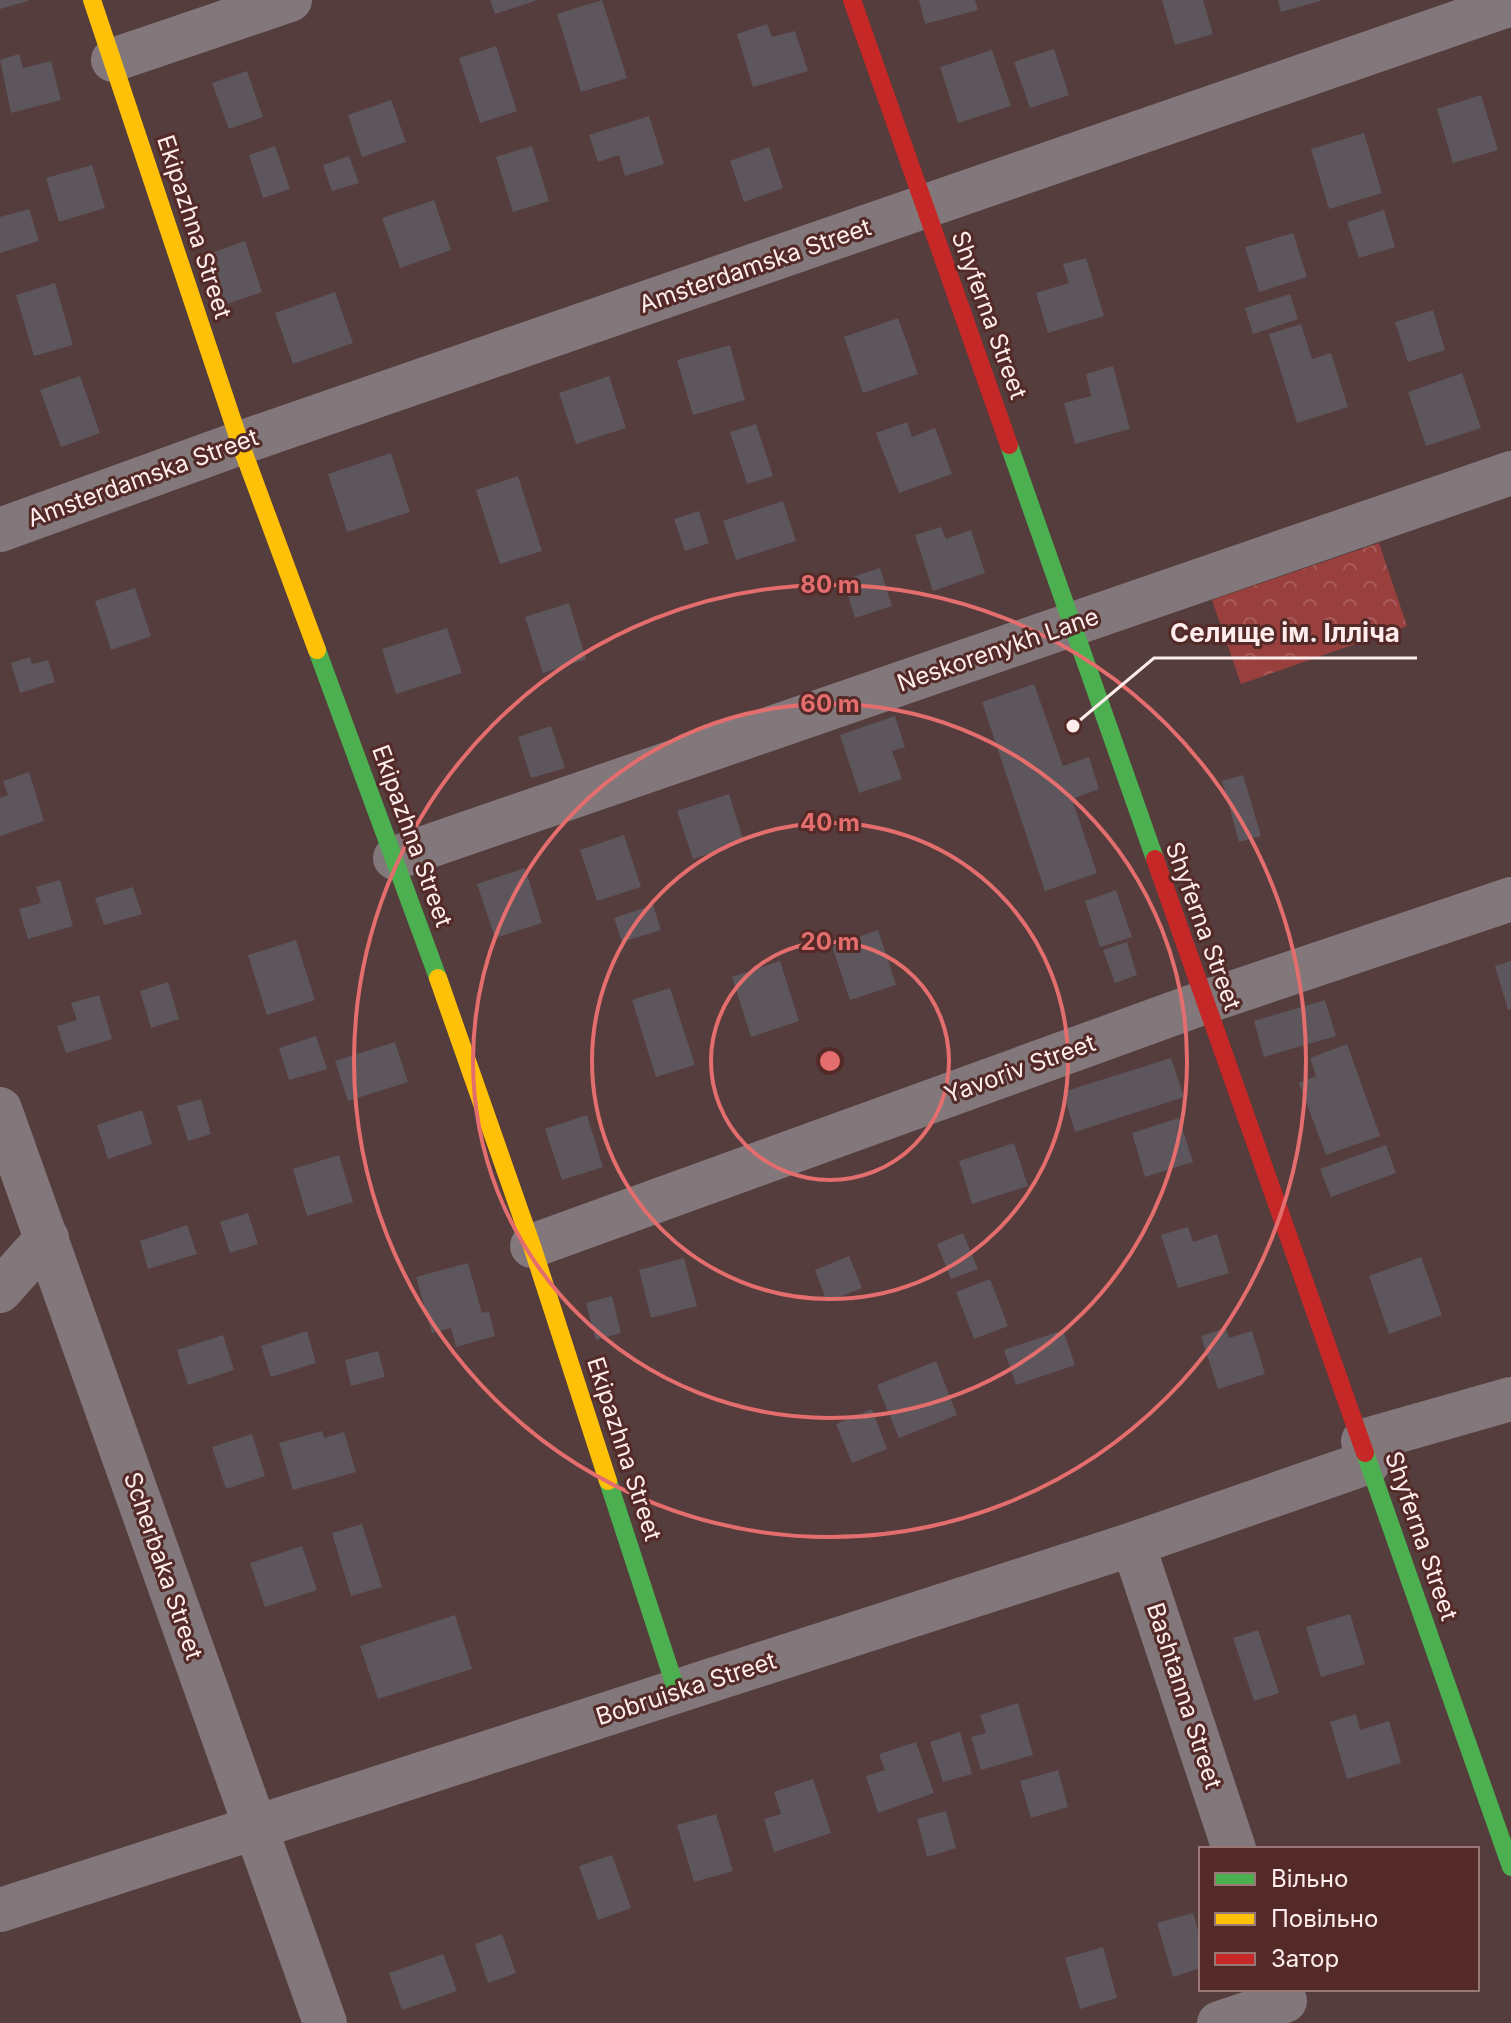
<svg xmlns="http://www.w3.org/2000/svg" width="1511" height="2023" viewBox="0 0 1511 2023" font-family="Inter,sans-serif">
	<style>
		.forest { fill: url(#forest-crowns) }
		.building { fill: #5d565c }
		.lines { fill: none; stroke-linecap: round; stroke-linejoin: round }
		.street { stroke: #82787b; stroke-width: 44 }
		.fast { stroke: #4caf50; stroke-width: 18 }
		.slow { stroke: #ffc107; stroke-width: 18 }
		.jam { stroke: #c62828; stroke-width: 18 }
		.ring { fill: none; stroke: #e46d6d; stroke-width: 4 }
		.labels { text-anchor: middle; stroke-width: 6; stroke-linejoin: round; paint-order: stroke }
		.street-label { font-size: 24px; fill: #feedec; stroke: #532a27 }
		.centre { fill: #e46d6d; stroke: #532a27; stroke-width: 4 }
		.ring-label { font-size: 24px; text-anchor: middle; font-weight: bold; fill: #e46d6d; stroke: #532a27; stroke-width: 6; stroke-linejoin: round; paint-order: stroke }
		.leader { fill: none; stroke: #feedec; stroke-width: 3 }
		.callout-dot { fill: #feedec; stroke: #532a27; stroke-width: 3 }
		.callout-label { font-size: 26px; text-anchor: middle; font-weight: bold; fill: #feedec; stroke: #532a27; stroke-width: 6; stroke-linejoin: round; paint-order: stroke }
	</style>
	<defs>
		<pattern id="forest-crowns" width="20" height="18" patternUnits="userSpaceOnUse" patternTransform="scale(2)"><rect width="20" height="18" fill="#99403e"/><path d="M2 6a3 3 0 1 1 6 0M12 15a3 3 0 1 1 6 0" fill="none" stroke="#a85c5a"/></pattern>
	</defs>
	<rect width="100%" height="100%" fill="#543d3c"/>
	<!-- forest -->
	<path class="forest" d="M1379,543L1407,626L1241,684L1212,600Z"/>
	<!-- building -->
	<path class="building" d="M0,0H28V1L0,9Z
		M490,0H535V1L495,14Z
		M602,0L627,78L581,92L557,14Z
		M919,0H975L978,10L925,24Z
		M1162,0H1203L1213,34L1175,45Z
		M1278,0H1320V1L1281,12Z
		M767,24L772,37L795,31L808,71L753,87L737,34Z
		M496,46L517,111L480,123L459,58Z
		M1054,49L1069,95L1030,108L1014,62Z
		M992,50L1011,106L958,123L940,67Z
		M19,54L23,68L51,61L61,100L11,113L0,60Z
		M247,71L263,117L229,129L212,83Z
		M1481,95L1498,150L1453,163L1437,109Z
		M391,100L406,142L362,157L348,115Z
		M649,116L664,164L625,176L619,155L598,162L589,135Z
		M1364,133L1382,193L1329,209L1311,149Z
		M275,146L290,189L263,198L249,155Z
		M532,146L549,201L513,212L496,157Z
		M769,147L783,188L744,202L730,161Z
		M349,156L359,183L332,191L323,165Z
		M92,165L105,208L59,222L46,178Z
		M434,200L451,250L400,268L382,218Z
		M29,209L39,241L0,253V217Z
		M1384,210L1395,247L1359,258L1347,222Z
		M1293,233L1307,277L1259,292L1245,247Z
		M245,241L262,292L221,306L203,256Z
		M1086,258L1104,316L1048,333L1036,293L1069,283L1063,264Z
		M55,283L73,345L34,356L16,295Z
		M335,292L353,343L293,364L275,313Z
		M1290,294L1298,319L1253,334L1245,308Z
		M1433,310L1445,350L1408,362L1395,322Z
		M898,318L918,374L863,393L844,337Z
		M1301,324L1312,359L1331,353L1348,407L1297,423L1269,334Z
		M730,345L745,400L693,415L677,360Z
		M1113,366L1130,429L1075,444L1064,403L1091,396L1086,374Z
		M1462,373L1481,428L1426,446L1408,392Z
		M80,376L100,433L61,447L40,390Z
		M609,376L626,428L576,444L559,393Z
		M907,422L912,437L935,428L952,474L899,493L876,433Z
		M756,424L773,476L747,484L730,432Z
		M391,453L410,512L347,532L328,474Z
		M518,476L542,551L500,564L476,490Z
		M783,501L796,541L736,560L723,521Z
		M699,511L709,543L685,551L674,519Z
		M941,527L946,539L971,530L985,573L933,591L915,535Z
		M880,568L892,606L855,618L843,580Z
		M135,588L151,636L111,650L95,601Z
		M569,603L586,659L543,673L525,617Z
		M447,628L462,673L396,694L382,649Z
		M30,657L32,664L48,660L55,682L20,693L11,663Z
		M1034,684L1063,766L1089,757L1099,789L1072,799L1097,873L1045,891L982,702Z
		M895,716L905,747L892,751L902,779L859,793L840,735Z
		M551,726L565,768L531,778L518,737Z
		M29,772L44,821L0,836V798L8,795L3,781Z
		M1243,775L1261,836L1239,842L1222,781Z
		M729,794L744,842L693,859L677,811Z
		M624,835L641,887L597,901L580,850Z
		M525,868L542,923L495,938L477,884Z
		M60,880L73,926L28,939L19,909L41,903L36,887Z
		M133,887L142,914L104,925L95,898Z
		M1116,890L1132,937L1100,947L1085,901Z
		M653,905L661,930L622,942L614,918Z
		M878,930L896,985L850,1000L832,946Z
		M296,940L315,1000L267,1015L248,955Z
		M1127,942L1137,975L1115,983L1103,950Z
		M780,961L799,1021L751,1037L732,977Z
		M1511,961V1009L1508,1010L1495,966Z
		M168,982L179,1019L151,1028L140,991Z
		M670,988L695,1065L656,1077L632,1000Z
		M99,995L112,1039L66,1053L57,1026L77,1020L71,1003Z
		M1325,1000L1336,1036L1264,1057L1254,1021Z
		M316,1036L327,1069L289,1080L279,1048Z
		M395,1042L408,1082L348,1101L335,1061Z
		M1347,1044L1380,1136L1326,1155L1299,1083L1316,1076L1310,1058Z
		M1171,1058L1184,1097L1075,1132L1063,1092Z
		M201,1099L211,1134L188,1141L177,1106Z
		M142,1110L152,1144L108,1159L97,1125Z
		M587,1115L603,1167L562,1180L545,1129Z
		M1179,1118L1193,1162L1145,1177L1132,1133Z
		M1014,1143L1028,1186L972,1204L959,1161Z
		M1386,1145L1396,1173L1331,1197L1320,1169Z
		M339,1155L353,1202L307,1216L293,1169Z
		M248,1213L258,1244L230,1253L220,1222Z
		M187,1225L197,1254L148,1269L140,1241Z
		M1188,1227L1193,1242L1217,1234L1229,1273L1178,1288L1161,1235Z
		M963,1233L978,1269L951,1279L937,1244Z
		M849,1256L862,1288L827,1302L815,1270Z
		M1421,1257L1442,1315L1389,1334L1369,1276Z
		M684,1258L697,1306L651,1318L639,1270Z
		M468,1263L482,1313L489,1311L495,1336L456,1347L451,1328L432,1333L416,1277Z
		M990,1279L1008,1326L974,1339L956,1292Z
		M612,1296L621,1333L596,1340L586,1303Z
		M1226,1328L1229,1338L1252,1331L1265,1374L1218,1389L1201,1336Z
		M1063,1330L1075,1365L1016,1385L1004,1350Z
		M307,1331L316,1363L271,1377L261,1346Z
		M223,1335L234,1370L188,1385L177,1350Z
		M378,1351L385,1377L351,1386L345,1360Z
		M936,1361L957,1415L899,1438L877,1385Z
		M872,1409L887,1449L852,1463L836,1424Z
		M322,1431L324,1438L344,1432L356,1472L293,1490L279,1443Z
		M252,1434L265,1476L226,1489L212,1447Z
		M362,1524L382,1587L351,1596L332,1533Z
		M302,1546L317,1590L265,1607L250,1563Z
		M1350,1614L1365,1664L1321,1677L1306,1627Z
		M455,1615L472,1669L378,1699L360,1646Z
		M1258,1630L1279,1693L1254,1701L1233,1638Z
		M1018,1703L1033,1755L981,1770L971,1737L986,1733L980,1715Z
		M1356,1714L1360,1730L1389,1721L1401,1763L1347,1779L1330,1722Z
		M960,1732L972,1774L943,1782L930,1742Z
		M916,1742L934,1793L878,1813L866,1776L885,1770L879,1754Z
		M1058,1770L1068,1807L1031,1818L1020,1781Z
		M813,1779L831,1833L774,1852L764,1819L781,1814L774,1792Z
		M946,1811L956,1848L927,1857L917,1819Z
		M716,1814L733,1871L694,1882L677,1825Z
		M612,1855L631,1908L598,1920L579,1866Z
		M1193,1913L1201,1940V1968L1173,1977L1157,1923Z
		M502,1934L516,1973L488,1983L475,1944Z
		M1103,1947L1117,1998L1080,2009L1065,1958Z
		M443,1954L457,1991L402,2010L389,1973Z"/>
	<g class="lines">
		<!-- street -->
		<path class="street" d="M113,60L290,0
			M0,530L240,443L1511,4
			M395,858L1511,473
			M0,1109L325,2023
			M532,1246L1205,1002L1511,899
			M0,1291L47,1238
			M1363,1441L1511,1399
			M1133,1544L1234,1849
			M0,1910L1133,1544L1369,1462
			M1219,2023L1285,2001"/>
		<!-- fast -->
		<path class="fast" d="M1009,445L1155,859
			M317,650L438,978
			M1365,1453L1511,1867
			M608,1481L677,1692"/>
		<!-- slow -->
		<path class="slow" d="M92,0L240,443L317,650
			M438,978L532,1246L608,1481"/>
		<!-- jam -->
		<path class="jam" d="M852,0L1009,445
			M1155,859L1365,1453"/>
	</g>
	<!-- distance rings -->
	<g class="ring">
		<circle cx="830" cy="1061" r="119"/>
		<circle cx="830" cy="1061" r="238"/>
		<circle cx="830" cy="1061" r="357"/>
		<circle cx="830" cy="1061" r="476"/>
	</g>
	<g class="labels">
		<!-- street labels -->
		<g class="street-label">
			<text transform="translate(194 227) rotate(72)" y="8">Ekipazhna Street</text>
			<text transform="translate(755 266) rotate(-19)" y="8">Amsterdamska Street</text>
			<text transform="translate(989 315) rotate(70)" y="8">Shyferna Street</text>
			<text transform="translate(143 478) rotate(-20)" y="8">Amsterdamska Street</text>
			<text transform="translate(998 650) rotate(-19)" y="8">Neskorenykh Lane</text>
			<text transform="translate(412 836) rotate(70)" y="8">Ekipazhna Street</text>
			<text transform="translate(1203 926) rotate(70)" y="8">Shyferna Street</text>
			<text transform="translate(1020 1069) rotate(-20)" y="8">Yavoriv Street</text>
			<text transform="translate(624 1449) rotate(72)" y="8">Ekipazhna Street</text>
			<text transform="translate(1421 1536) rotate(71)" y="8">Shyferna Street</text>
			<text transform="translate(163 1566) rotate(71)" y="8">Scherbaka Street</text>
			<text transform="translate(686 1689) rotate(-18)" y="8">Bobruiska Street</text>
			<text transform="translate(1184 1696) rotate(72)" y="8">Bashtanna Street</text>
		</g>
	</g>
	<circle cx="830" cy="1061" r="12" class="centre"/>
	<g class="ring-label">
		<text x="830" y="593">80 m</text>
		<text x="830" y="712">60 m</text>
		<text x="830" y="831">40 m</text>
		<text x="830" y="950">20 m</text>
	</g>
	<!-- callouts -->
	<path class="leader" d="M1073 726L1154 658H1417"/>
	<circle class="callout-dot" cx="1073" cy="726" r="8"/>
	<g class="callout-label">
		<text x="1285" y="642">Селище ім. Ілліча</text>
	</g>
	<!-- legend -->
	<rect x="1199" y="1847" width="280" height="144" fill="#532a27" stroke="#977876" stroke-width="2"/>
	<rect x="1215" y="1873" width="40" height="12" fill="#4caf50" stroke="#977876" stroke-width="2"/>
	<text x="1271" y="1887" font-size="24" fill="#feedec">Вільно</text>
	<rect x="1215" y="1913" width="40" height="12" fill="#ffc107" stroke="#977876" stroke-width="2"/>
	<text x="1271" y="1927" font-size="24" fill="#feedec">Повільно</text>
	<rect x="1215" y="1953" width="40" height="12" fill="#c62828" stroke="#977876" stroke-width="2"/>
	<text x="1271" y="1967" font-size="24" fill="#feedec">Затор</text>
</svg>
